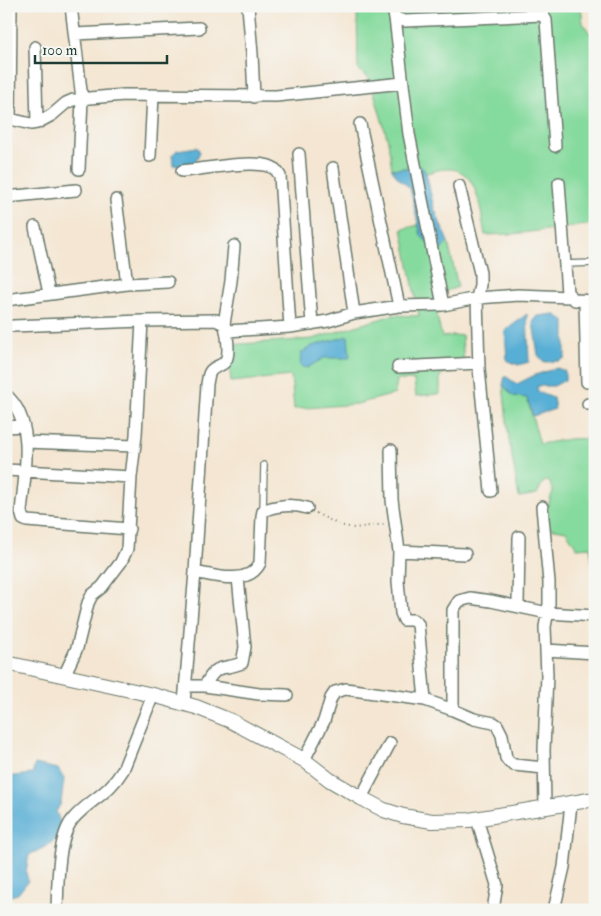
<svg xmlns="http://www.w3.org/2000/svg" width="601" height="916" viewBox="0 0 601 916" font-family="'IM FELL Double Pica',serif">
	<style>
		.green { fill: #85da9d; stroke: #528c68 }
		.water { fill: #58afd5; stroke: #3c7684 }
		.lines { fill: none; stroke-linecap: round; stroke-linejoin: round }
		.service-casing { stroke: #6a786b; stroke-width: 8 }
		.minor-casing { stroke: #6a786b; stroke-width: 14 }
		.tertiary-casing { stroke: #6a786b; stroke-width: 16 }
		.path { stroke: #6a786b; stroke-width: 2; stroke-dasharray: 1 4; stroke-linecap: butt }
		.service { stroke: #fff; stroke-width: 5.5 }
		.minor { stroke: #fff; stroke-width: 11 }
		.tertiary { stroke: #fff; stroke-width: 14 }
	</style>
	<rect width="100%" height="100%" fill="#f6f6f2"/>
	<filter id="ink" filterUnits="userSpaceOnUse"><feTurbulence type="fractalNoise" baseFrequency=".02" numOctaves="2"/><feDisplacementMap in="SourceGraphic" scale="10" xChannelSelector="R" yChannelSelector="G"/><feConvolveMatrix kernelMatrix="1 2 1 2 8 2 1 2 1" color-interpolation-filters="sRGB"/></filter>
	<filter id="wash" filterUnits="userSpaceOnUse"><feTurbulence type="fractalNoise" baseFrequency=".0096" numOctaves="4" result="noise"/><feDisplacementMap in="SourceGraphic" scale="20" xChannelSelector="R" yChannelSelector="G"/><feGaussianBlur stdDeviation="1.12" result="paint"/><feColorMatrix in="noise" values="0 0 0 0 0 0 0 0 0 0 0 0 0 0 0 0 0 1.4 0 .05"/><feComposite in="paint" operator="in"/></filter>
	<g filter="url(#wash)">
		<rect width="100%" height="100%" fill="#f4e6d2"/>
		<!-- green -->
		<path class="green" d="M357,6H586L581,8L583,23L593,38L595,48V224L513,234L485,235C480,211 479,166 445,169C439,169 432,172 426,173L422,167L392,169L388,141L370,79L358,69Z
			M419,225L421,236L438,252L448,242L458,287L446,291L437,316L442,337L462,335L464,367L440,375V394L416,396L414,380H397L395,394L357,404L294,409L291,376L231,382L227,345L312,339L393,315L419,316L402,229Z
			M503,385L513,395L527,398L540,444L569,439L595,438V497L592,500L595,507V583L590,547L577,548L566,531L549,528L547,508L553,491L549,481L543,482L537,494L519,497L509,440Z"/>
		<!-- water -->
		<path class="water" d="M197,147L200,152L192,168L173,165L172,155L177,150Z
			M422,167L426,173L434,208L448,242L439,252L421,236L410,188L398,178L392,169Z
			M527,314L529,362L518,365L507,360L505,331Z
			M554,314L565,321V358L558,361L544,362L538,355L533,322L538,316Z
			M348,336L350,358H324L307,368L300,366L301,353L312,346Z
			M557,368L565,371V380L554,386H537L538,392L553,398L555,409L533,416L527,398L513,396L503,385L505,376L517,384L535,375Z
			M35,764L58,769L64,779L61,803L56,812C70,838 48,845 29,855L26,872L28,881L18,894L6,897V777L32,774Z"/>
	</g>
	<g filter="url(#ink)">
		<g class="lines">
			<!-- service casing -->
			<g class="service-casing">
				<path id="service" d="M564,264L595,263
					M263,511L264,465"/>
			</g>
			<!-- minor casing -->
			<g class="minor-casing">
				<path id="minor" d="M71,6L82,99L79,169
					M248,6L252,54L254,97
					M392,6L395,18L405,21L543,15L546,20L555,146
					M395,18L409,134L443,305
					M75,34L199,28
					M35,47L37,123
					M10,119L11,6
					M6,122L10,119L31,124L37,123L52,115L66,103L73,100L89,98L124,95L276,96L403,83
					M360,124L399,306
					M299,154L312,324
					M150,156L153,95
					M333,168L354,313
					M182,171C204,169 249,160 269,166C275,168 277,171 280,176L290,327
					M559,183L567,293L575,300L595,301
					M459,186L480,273V285L477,298L479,369L491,491
					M6,197L76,190
					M116,200L127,284
					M35,227L49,293
					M6,300L127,284L168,282
					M585,301L587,382
					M224,324L231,281L234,246
					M13,326L142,321L216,320L224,324C227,331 230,353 226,360C223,367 214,365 210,372C208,375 208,380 207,384L195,572L184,703
					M227,331L290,327L328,321L354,313L399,306L443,305L477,298L518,295L570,297
					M398,367L479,363
					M6,395C37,422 24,477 21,512L23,519L27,521L129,529
					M588,404H595
					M6,427L22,426
					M26,442L135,446
					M391,450L392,500L399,551L398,581L401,613L404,620H413L418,624L425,700
					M6,470L131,477
					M542,507L549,582V604L545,627L547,675L544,750L545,807
					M399,551L465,554
					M195,572C215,576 249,586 260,563L262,516L263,511C275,505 294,504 307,508
					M518,606L519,537
					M546,650L595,653
					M64,676L77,648L88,603L92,595L102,587L121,562L127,549L131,477L136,435L142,321
					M186,686H205C217,662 221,671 242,663L245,647L238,578
					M205,686L259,694L287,695
					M304,760L324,721L331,698L335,692L346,689L425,700L453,710
					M544,768L514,765L509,762L506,758L502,735L497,725L494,723L474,719L453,710V610L459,601L470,598L491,601L548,613L595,616
					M361,798L390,743
					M477,819L497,885L493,910
					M57,910C58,885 57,838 73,819C89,800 108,795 123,770L153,695
					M554,910L564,867L571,804"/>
			</g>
			<!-- tertiary casing -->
			<g class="tertiary-casing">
				<path id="tertiary" d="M6,663L153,695L196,707L231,721L304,760L330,780L361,798L384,810L403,816L432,821L469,820L595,799"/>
			</g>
			<!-- path -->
			<path class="path" d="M316,513L339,525L354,528L385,524"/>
			<!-- service -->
			<use href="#service" class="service"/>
			<!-- minor -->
			<use href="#minor" class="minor"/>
			<!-- tertiary -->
			<use href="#tertiary" class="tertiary"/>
		</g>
	</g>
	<!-- margin -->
	<rect width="601" height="916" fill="none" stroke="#f6f6f2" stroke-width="25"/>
	<!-- scale -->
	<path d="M35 55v8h132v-8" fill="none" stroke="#1f3d34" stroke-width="2.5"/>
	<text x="42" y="55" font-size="15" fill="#1f3d34" stroke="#f6f6f2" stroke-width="4" paint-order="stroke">100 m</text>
</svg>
